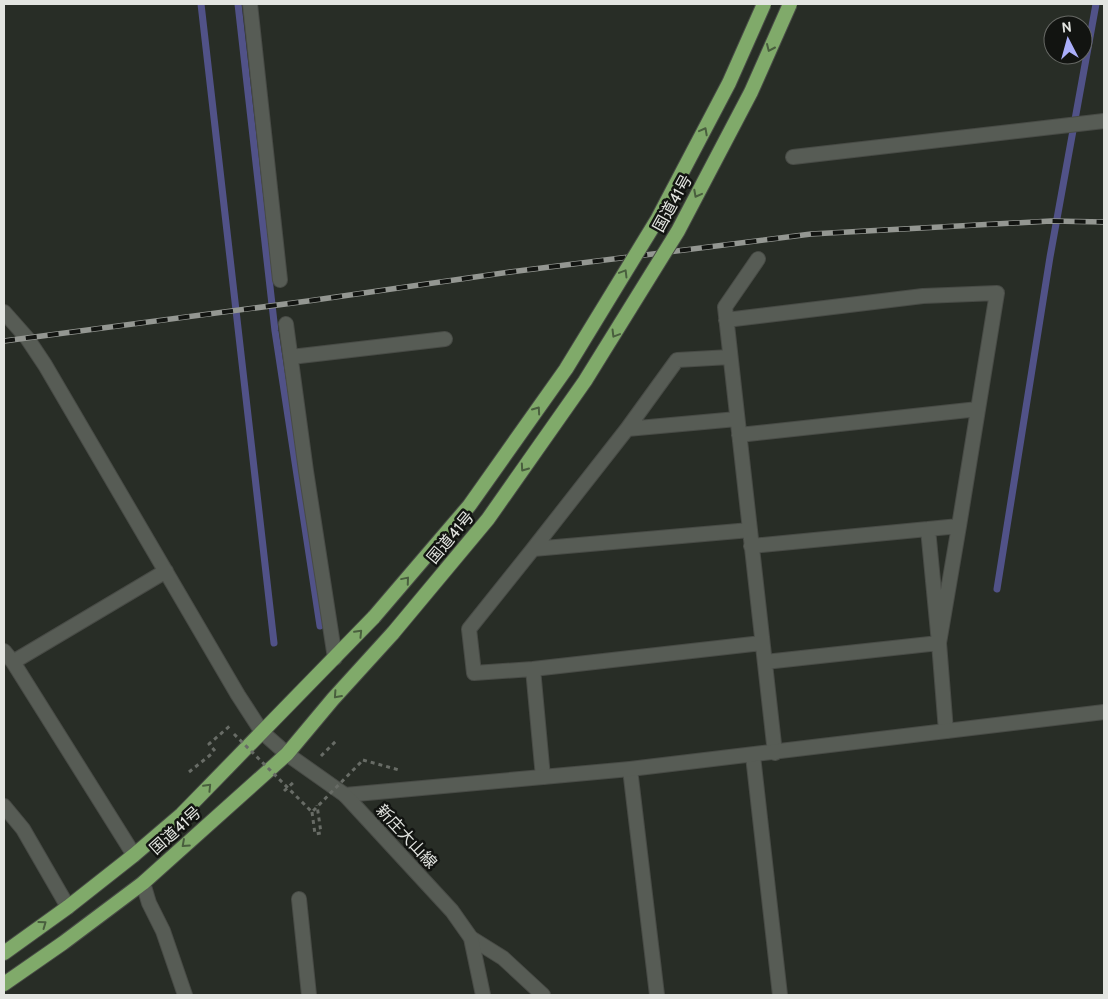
<svg xmlns="http://www.w3.org/2000/svg" width="1108" height="999" viewBox="0 0 1108 999" font-family="Cabin,'Noto Sans JP',sans-serif">
	<style>
		.lines { fill: none; stroke-linecap: round; stroke-linejoin: round }
		.stream { stroke: #515288; stroke-width: 7 }
		.minor-casing { stroke: #484b46; stroke-width: 16 }
		.tertiary-casing { stroke: #484b46; stroke-width: 16 }
		.secondary-casing { stroke: #484b46; stroke-width: 16 }
		.trunk-casing { stroke: #484b46; stroke-width: 16 }
		.path { stroke: #686c66; stroke-width: 3; stroke-dasharray: 4 4; stroke-linecap: butt }
		.minor { stroke: #575c55; stroke-width: 14 }
		.tertiary { stroke: #575c55; stroke-width: 14 }
		.secondary { stroke: #575c55; stroke-width: 14 }
		.trunk { stroke: #80aa6a; stroke-width: 14 }
		.rail-casing { stroke: #949792; stroke-width: 5.5 }
		.rail { stroke: #121411; stroke-width: 4; stroke-dasharray: 11; stroke-linecap: butt }
		.trunk-bridge-casing { stroke: #484b46; stroke-width: 16; stroke-linecap: butt }
		.path-bridge { stroke: #686c66; stroke-width: 3; stroke-dasharray: 4 4; stroke-linecap: butt }
		.trunk-bridge { stroke: #80aa6a; stroke-width: 14 }
		.oneway { stroke: #495f3e }
		.labels { text-anchor: middle; stroke-width: 5; stroke-linejoin: round; paint-order: stroke }
		.street-label { font-size: 16px; fill: #e3e5e1; stroke: #121411 }
	</style>
	<rect width="100%" height="100%" fill="#282d26"/>
	<g class="lines">
		<!-- stream -->
		<path class="stream" d="M201,4L274,643
			M238,4L275,331L320,626
			M997,589L1050,257L1096,4"/>
		<!-- minor casing -->
		<g class="minor-casing">
			<path id="minor" d="M250,4L280,280
				M793,157L1104,121
				M758,259L725,307L775,753
				M4,312L27,338L45,365L238,695L262,732
				M726,320L923,296L997,293L959,526L751,546
				M286,324L306,471L335,658
				M291,357L445,339
				M627,429L677,360L730,357
				M739,435L978,409
				M928,529L939,643L959,526
				M533,549L627,429L737,419
				M4,651L13,662L166,571
				M13,662L134,855
				M765,662L939,643L946,731
				M533,669L474,673L469,629L533,549L750,530
				M753,756L780,995
				M630,769L657,995
				M543,777L533,669L762,643
				M4,806L23,829L68,907
				M143,883L149,903L163,931L185,995
				M299,899L309,995
				M471,938L503,958L543,995"/>
		</g>
		<!-- tertiary casing -->
		<g class="tertiary-casing">
			<path id="tertiary" d="M345,795L630,769L1104,712"/>
		</g>
		<!-- secondary casing -->
		<g class="secondary-casing">
			<path id="secondary" d="M262,732L287,754L345,795L452,911L471,938L483,995"/>
		</g>
		<!-- trunk casing -->
		<g class="trunk-casing">
			<path id="trunk" d="M4,953L68,907L134,855L182,814L374,617
				M4,984L63,943L143,883L287,754L333,699L393,633"/>
		</g>
		<!-- path -->
		<path class="path" d="M215,751L209,744L232,724
			M321,756L337,740
			M363,760L399,770
			M189,772L214,752
			M284,791L295,781
			M312,812L315,834L321,833L317,805"/>
		<!-- minor -->
		<use href="#minor" class="minor"/>
		<!-- tertiary -->
		<use href="#tertiary" class="tertiary"/>
		<!-- secondary -->
		<use href="#secondary" class="secondary"/>
		<!-- trunk -->
		<use href="#trunk" class="trunk"/>
		<!-- rail casing -->
		<g class="rail-casing">
			<path id="rail" d="M4,341L308,301L510,272L811,234L1051,221L1104,222"/>
		</g>
		<!-- rail -->
		<use href="#rail" class="rail"/>
		<!-- trunk-bridge casing -->
		<g class="trunk-bridge-casing">
			<path id="trunk-bridge" d="M374,617L469,506L566,369L657,220L729,83L764,4
				M393,633L488,519L585,381L678,231L751,92L790,4"/>
		</g>
		<!-- path-bridge -->
		<path class="path-bridge" d="M234,734L312,812L363,760"/>
		<!-- trunk-bridge -->
		<use href="#trunk-bridge" class="trunk-bridge"/>
	</g>
	<!-- one-way arrows -->
	<defs><path id="oneway-chevron" d="M-2-3.5L2.5 0L-2 3.5" fill="none" stroke-width="1.6" stroke-linecap="round" stroke-linejoin="round" transform="scale(1.25)"/></defs>
	<g class="oneway">
		<use href="#oneway-chevron" transform="translate(770 48) rotate(114)"/>
		<use href="#oneway-chevron" transform="translate(704 131) rotate(-62)"/>
		<use href="#oneway-chevron" transform="translate(697 194) rotate(118)"/>
		<use href="#oneway-chevron" transform="translate(624 273) rotate(-59)"/>
		<use href="#oneway-chevron" transform="translate(615 334) rotate(121)"/>
		<use href="#oneway-chevron" transform="translate(537 410) rotate(-55)"/>
		<use href="#oneway-chevron" transform="translate(524 468) rotate(125)"/>
		<use href="#oneway-chevron" transform="translate(406 580) rotate(-50)"/>
		<use href="#oneway-chevron" transform="translate(359 633) rotate(-46)"/>
		<use href="#oneway-chevron" transform="translate(337 695) rotate(132)"/>
		<use href="#oneway-chevron" transform="translate(208 787) rotate(-46)"/>
		<use href="#oneway-chevron" transform="translate(185 844) rotate(138)"/>
		<use href="#oneway-chevron" transform="translate(43 924) rotate(-36)"/>
	</g>
	<g class="labels">
		<!-- street labels -->
		<g class="street-label">
			<text transform="translate(672 203) rotate(-61)" y="6">国道41号</text>
			<text transform="translate(450 537) rotate(-50)" y="6">国道41号</text>
			<text transform="translate(175 830) rotate(-42)" y="6">国道41号</text>
			<text transform="translate(407 836) rotate(47)" y="6">新庄大山線</text>
		</g>
	</g>
	<!-- border -->
	<rect width="1108" height="999" fill="none" stroke="#e3e5e1" stroke-width="10"/>
	<!-- north arrow -->
	<g transform="translate(1068 40) rotate(354)"><circle r="24" fill="#121411" stroke="#666864"/>
	<path d="M0-4L9 19L0 12L-9 19Z" fill="#abaffb"/>
	<text y="-8" font-size="14" font-weight="bold" text-anchor="middle" fill="#e3e5e1">N</text>
	</g>
</svg>
